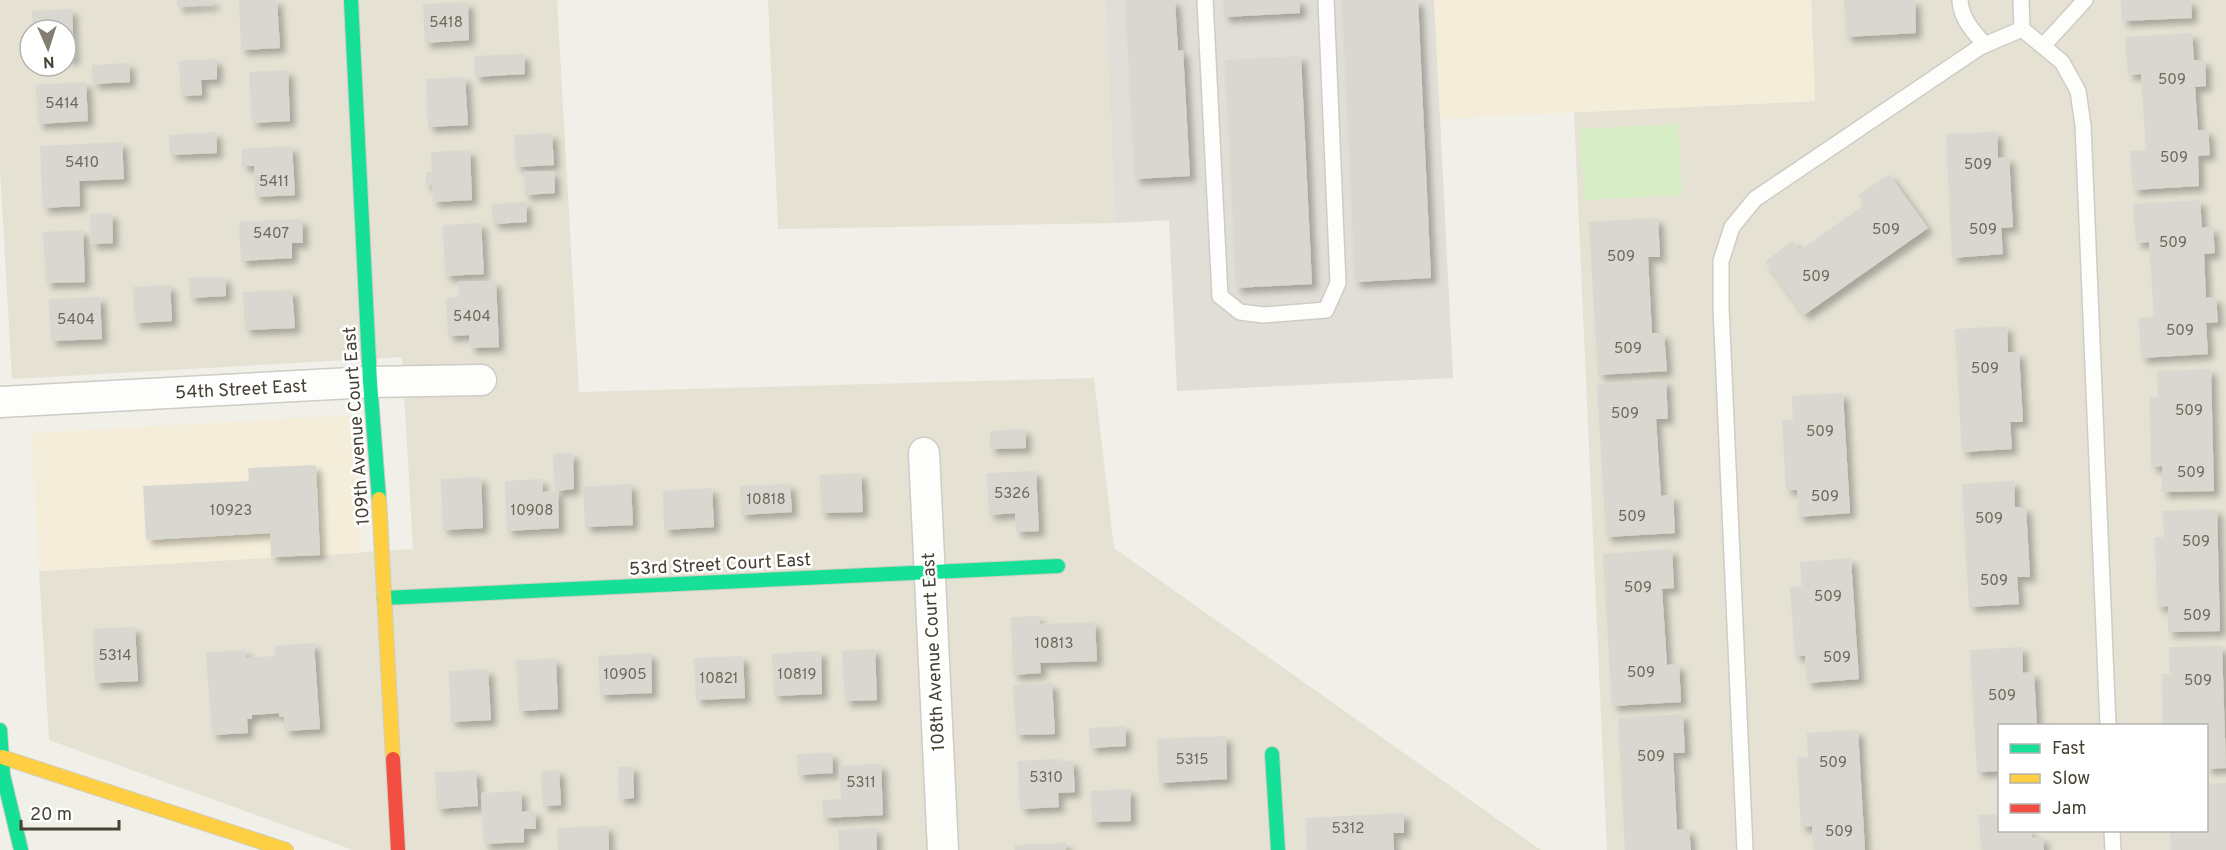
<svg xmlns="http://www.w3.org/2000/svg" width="2226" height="850" viewBox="0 0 2226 850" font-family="Overpass,sans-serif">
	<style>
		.residential { fill: #e5e2d4; fill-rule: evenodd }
		.commercial { fill: #f4edd9 }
		.industrial { fill: #e0ded6 }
		.green { fill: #d7edc5 }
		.building { fill: #d9d8d0; filter: url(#shadow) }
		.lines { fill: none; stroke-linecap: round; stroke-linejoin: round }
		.lane-casing { stroke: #ceccc5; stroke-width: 18 }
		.street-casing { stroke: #ceccc5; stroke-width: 33 }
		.fast-casing { stroke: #d0cebe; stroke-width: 16 }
		.slow-casing { stroke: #d0cebe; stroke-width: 16 }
		.jam-casing { stroke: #d0cebe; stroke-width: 16 }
		.lane { stroke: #fdfdfc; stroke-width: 15 }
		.street { stroke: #fdfdfc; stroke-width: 30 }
		.fast { stroke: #16e098; stroke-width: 14 }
		.slow { stroke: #ffcf43; stroke-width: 14 }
		.jam { stroke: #f24e42; stroke-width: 14 }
		.labels { text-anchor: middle; stroke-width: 5; stroke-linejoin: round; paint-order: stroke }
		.number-label { font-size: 15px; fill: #6c685b }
		.street-label { font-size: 18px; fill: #464233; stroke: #fff }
	</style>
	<defs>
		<filter id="shadow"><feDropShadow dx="5.5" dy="5.5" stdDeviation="3" flood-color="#0004"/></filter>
	</defs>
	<rect width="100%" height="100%" fill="#f0efe8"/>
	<!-- residential -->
	<path class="residential" d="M0,0H557L579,392L1094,378L1114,548L1541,850H353L49,740L39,571L413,549L402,357L12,379L0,170ZM30,30H66V66H30Z
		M768,0H1105L1115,223L778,229Z
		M1811,0H2226V850H1607L1574,112L1815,101ZM2000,726H2206V830H2000Z"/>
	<!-- commercial -->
	<path class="commercial" d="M1434,0H1811L1815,101L1440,119Z
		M353,415L361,553L39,571L31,433Z"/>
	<!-- industrial -->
	<path class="industrial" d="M1105,0H1434L1453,378L1177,391L1169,220L1115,223Z"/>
	<!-- green -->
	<path class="green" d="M1678,124L1682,195L1584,200L1580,129Z"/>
	<!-- building -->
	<path class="building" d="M177,0H213V5L177,7Z
		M239,0H277L280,48L241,50Z
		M1125,0H1175L1178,51L1183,50L1190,176L1135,179Z
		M1223,0H1300V13L1224,17Z
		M1342,0H1418L1431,278L1355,282Z
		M1844,0H1915L1916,33L1846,37Z
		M2121,0H2191L2192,18L2122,21Z
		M468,2L469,40L425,43L423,4Z
		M72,9L74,59L66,60V30H33L32,11Z
		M2192,33L2194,60H2205L2206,86L2195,87L2198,130H2208L2210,155L2198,156L2199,186L2133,190L2130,151L2146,150L2141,74L2128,75L2125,37Z
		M524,54L525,74L475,77L474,56Z
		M1301,56L1312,284L1236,288L1225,60Z
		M217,59V79L201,80L202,95L181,96L179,61Z
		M129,63L130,82L93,84L92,65Z
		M288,70L290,121L252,123L249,72Z
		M465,77L468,125L428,127L426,79Z
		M86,82L88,121L38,124L36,85Z
		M216,132L217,153L170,155L169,135Z
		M1997,132L1998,158L2009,157L2013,227L2001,228L2003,254L1952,258L1946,134Z
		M552,133L554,165L516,167L514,135Z
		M122,142L124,179L79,181L80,206L43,208L40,146Z
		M292,146L295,195L255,197L254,166H242V149Z
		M470,150L472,200L433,202L432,185H426V172H432L431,152Z
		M554,171L555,193L525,195L524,172Z
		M1889,174L1928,228L1804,315L1765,261L1793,241L1800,250L1864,205L1858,195Z
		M2200,200L2202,228L2213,227L2215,253L2204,254L2206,298L2216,297L2218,322L2206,323L2208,354L2141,358L2139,318L2154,317L2149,242L2136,243L2133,204Z
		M526,202L527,222L493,224L492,204Z
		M112,213L113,243L91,244L90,214Z
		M1658,218L1660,257H1648L1652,333H1664L1667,371L1598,375L1589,222Z
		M302,219L303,243H292V258L241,261L239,222Z
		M481,223L484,274L445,276L443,225Z
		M83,230L85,282L46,283L43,232Z
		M225,277L226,296L190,298L189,278Z
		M496,281L499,347L470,348L469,335L448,336L446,298L459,297L458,282Z
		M170,285L172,321L135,323L133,287Z
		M292,290L295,328L245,330L243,292Z
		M100,297L102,339L51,341L49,299Z
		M2007,326L2008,352H2019L2023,422H2010L2012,449L1962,452L1955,329Z
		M2211,369L2214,491L2162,492V466L2151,467L2150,397H2158L2157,371Z
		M1666,380L1668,419H1656L1661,496L1673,495L1675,533L1606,537L1597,384Z
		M1843,393L1850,513L1798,517L1797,490H1786L1782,421L1793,420L1792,396Z
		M1025,429L1026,448L990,449V431Z
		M573,453L574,489L555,491L553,454Z
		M316,465L320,555L271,557L270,533L146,540L143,486L249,481L248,468Z
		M1036,471L1039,531L1016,532L1015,513L989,515L987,473Z
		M861,473L863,512L821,513L820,475Z
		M481,477L483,528L443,530L441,479Z
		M542,479L543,492L558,491L559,528L507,531L505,481Z
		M2014,481L2015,507H2026L2030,577H2017L2019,604L1969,607L1962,484Z
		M631,484L633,525L585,527L583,487Z
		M790,484L792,512L741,515L740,486Z
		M712,488L714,527L664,530L663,491Z
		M2217,509L2220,631L2168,632V606L2157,607L2155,537H2164L2163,511Z
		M1672,549L1674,588L1662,589L1667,665L1679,664L1681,702L1612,706L1603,554Z
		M1851,558L1859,679L1807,683L1805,656H1795L1790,587L1802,586L1800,562Z
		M1039,616L1040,624L1095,622L1097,661L1040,663L1041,673L1013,675L1011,617Z
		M135,627L138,681L95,683L93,629Z
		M314,643L320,729L285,731L284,717H279V713L252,715V719H247L248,733L212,735L206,653L245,650L246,658L275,656V646Z
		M2222,646L2226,768L2206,769V726H2163L2162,674H2170L2169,647Z
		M2022,647L2023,673L2034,672L2037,726H2000V771L1977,772L1970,650Z
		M875,649L877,700L845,701L842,651Z
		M821,651L822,694L774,696L772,654Z
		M651,653L652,693L600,695L598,656Z
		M743,656L745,698L696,700L694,658Z
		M556,659L558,709L519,711L516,660Z
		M488,669L491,720L451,722L449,671Z
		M1052,683L1055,734L1016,735L1013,685Z
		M1683,714L1685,753H1673L1677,830L1689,829L1691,850H1625L1618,718Z
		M1125,726L1126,746L1090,748L1089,728Z
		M1858,730L1865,850H1813L1812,826L1801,827L1797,757H1808L1807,733Z
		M1226,736L1227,779L1159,783L1157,739Z
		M832,753L833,773L798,775L797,754Z
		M1058,759V761H1073L1075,792L1058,793L1059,807L1020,809L1018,761Z
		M881,764L883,815L823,818L822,800L841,799L839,766Z
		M633,766L634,798L619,799L618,767Z
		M559,770L561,805L543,806L541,771Z
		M476,771L478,806L437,809L435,772Z
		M2226,783V850H2171L2170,830H2206V784Z
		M1130,789L1131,821L1092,822L1091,791Z
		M521,791L522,812L535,811L536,829H524V842L484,844L481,793Z
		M1404,813V833H1393L1394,850H1307L1306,818Z
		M2000,814V830H2031L2032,838L2043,837L2044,850H1981L1979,815Z
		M608,826L609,850H558L557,828Z
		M876,828L877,850H839L838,830Z
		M1066,843V850H1015V845Z"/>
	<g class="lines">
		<!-- lane casing -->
		<g class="lane-casing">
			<path id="lane" d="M1205,0L1220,296L1240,312L1263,315L1326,310L1338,283L1326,0
				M1960,0C1961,19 1973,31 1985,45
				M2021,0L2022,29L2062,62L2078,91L2083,125L2108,726
				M2043,46L2085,0
				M2112,830L2113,850
				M1745,850L1721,307V261L1732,227L1755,199L1980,47L2022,29"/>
		</g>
		<!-- street casing -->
		<g class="street-casing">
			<path id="street" d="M0,402L370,382L481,380
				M924,453L943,850"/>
		</g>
		<!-- fast casing -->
		<g class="fast-casing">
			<path id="fast" d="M351,0L370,382L379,499
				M384,598L1058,566
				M0,730L3,775L21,850
				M1272,754L1278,850"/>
		</g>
		<!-- slow casing -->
		<g class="slow-casing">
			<path id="slow" d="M379,499L393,759
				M2,757L286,850"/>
		</g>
		<!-- jam casing -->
		<g class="jam-casing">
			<path id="jam" d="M393,759L398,850"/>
		</g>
		<!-- lane -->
		<use href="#lane" class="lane"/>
		<!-- street -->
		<use href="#street" class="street"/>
		<!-- fast -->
		<use href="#fast" class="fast"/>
		<!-- slow -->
		<use href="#slow" class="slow"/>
		<!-- jam -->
		<use href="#jam" class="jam"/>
	</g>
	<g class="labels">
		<!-- number labels -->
		<g class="number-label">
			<text x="446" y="27">5418</text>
			<text x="2172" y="84">509</text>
			<text x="62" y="108">5414</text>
			<text x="2174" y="162">509</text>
			<text x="82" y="167">5410</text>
			<text x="1978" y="169">509</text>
			<text x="274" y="186">5411</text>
			<text x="1886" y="234">509</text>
			<text x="1983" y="234">509</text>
			<text x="271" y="238">5407</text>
			<text x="2173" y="247">509</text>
			<text x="1621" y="261">509</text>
			<text x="1816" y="281">509</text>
			<text x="472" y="321">5404</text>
			<text x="76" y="324">5404</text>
			<text x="2180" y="335">509</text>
			<text x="1628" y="353">509</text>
			<text x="1985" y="373">509</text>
			<text x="2189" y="415">509</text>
			<text x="1625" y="418">509</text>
			<text x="1820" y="436">509</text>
			<text x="2191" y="477">509</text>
			<text x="1012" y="498">5326</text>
			<text x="1825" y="501">509</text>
			<text x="766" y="504">10818</text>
			<text x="231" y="515">10923</text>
			<text x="532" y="515">10908</text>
			<text x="1632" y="521">509</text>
			<text x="1989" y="523">509</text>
			<text x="2196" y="546">509</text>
			<text x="1994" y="585">509</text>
			<text x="1638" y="592">509</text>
			<text x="1828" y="601">509</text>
			<text x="2197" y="620">509</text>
			<text x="1054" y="648">10813</text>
			<text x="115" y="660">5314</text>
			<text x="1837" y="662">509</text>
			<text x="1641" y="677">509</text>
			<text x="625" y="679">10905</text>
			<text x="797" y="679">10819</text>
			<text x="719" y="683">10821</text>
			<text x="2198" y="685">509</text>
			<text x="2002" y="700">509</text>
			<text x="1651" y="761">509</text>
			<text x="1192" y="764">5315</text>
			<text x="1833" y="767">509</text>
			<text x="1046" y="782">5310</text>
			<text x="861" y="787">5311</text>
			<text x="1348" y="833">5312</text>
			<text x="1839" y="836">509</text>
		</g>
		<!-- street labels -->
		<g class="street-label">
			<text transform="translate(241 389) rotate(-3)" y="6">54th Street East</text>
			<text transform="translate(356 426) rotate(-94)" y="6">109th Avenue Court East</text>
			<text transform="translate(720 564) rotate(-3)" y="6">53rd Street Court East</text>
			<text transform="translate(933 652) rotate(-93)" y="6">108th Avenue Court East</text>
		</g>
	</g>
	<!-- legend -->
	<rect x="1998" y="724" width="210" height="108" fill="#ffffff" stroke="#b5b3ad" stroke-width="1.5"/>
	<rect x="2010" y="744" width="30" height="9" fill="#16e098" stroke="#b5b3ad" stroke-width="1.5"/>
	<text x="2052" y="754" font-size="18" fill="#464233">Fast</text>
	<rect x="2010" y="774" width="30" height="9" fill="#ffcf43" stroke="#b5b3ad" stroke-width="1.5"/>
	<text x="2052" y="784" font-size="18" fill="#464233">Slow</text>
	<rect x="2010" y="804" width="30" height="9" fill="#f24e42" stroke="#b5b3ad" stroke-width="1.5"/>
	<text x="2052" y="814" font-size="18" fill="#464233">Jam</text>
	<!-- north arrow -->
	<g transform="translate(48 48) rotate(177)"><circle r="28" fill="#ffffff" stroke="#b5b3ad" stroke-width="1.5"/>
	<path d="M0-4.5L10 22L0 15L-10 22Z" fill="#827f72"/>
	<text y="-9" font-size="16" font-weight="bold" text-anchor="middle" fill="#464233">N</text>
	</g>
	<!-- scale -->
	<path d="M21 820v9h98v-9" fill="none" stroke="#464233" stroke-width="3"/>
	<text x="30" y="820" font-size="18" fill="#464233" stroke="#ffffff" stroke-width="4.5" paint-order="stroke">20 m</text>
</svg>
